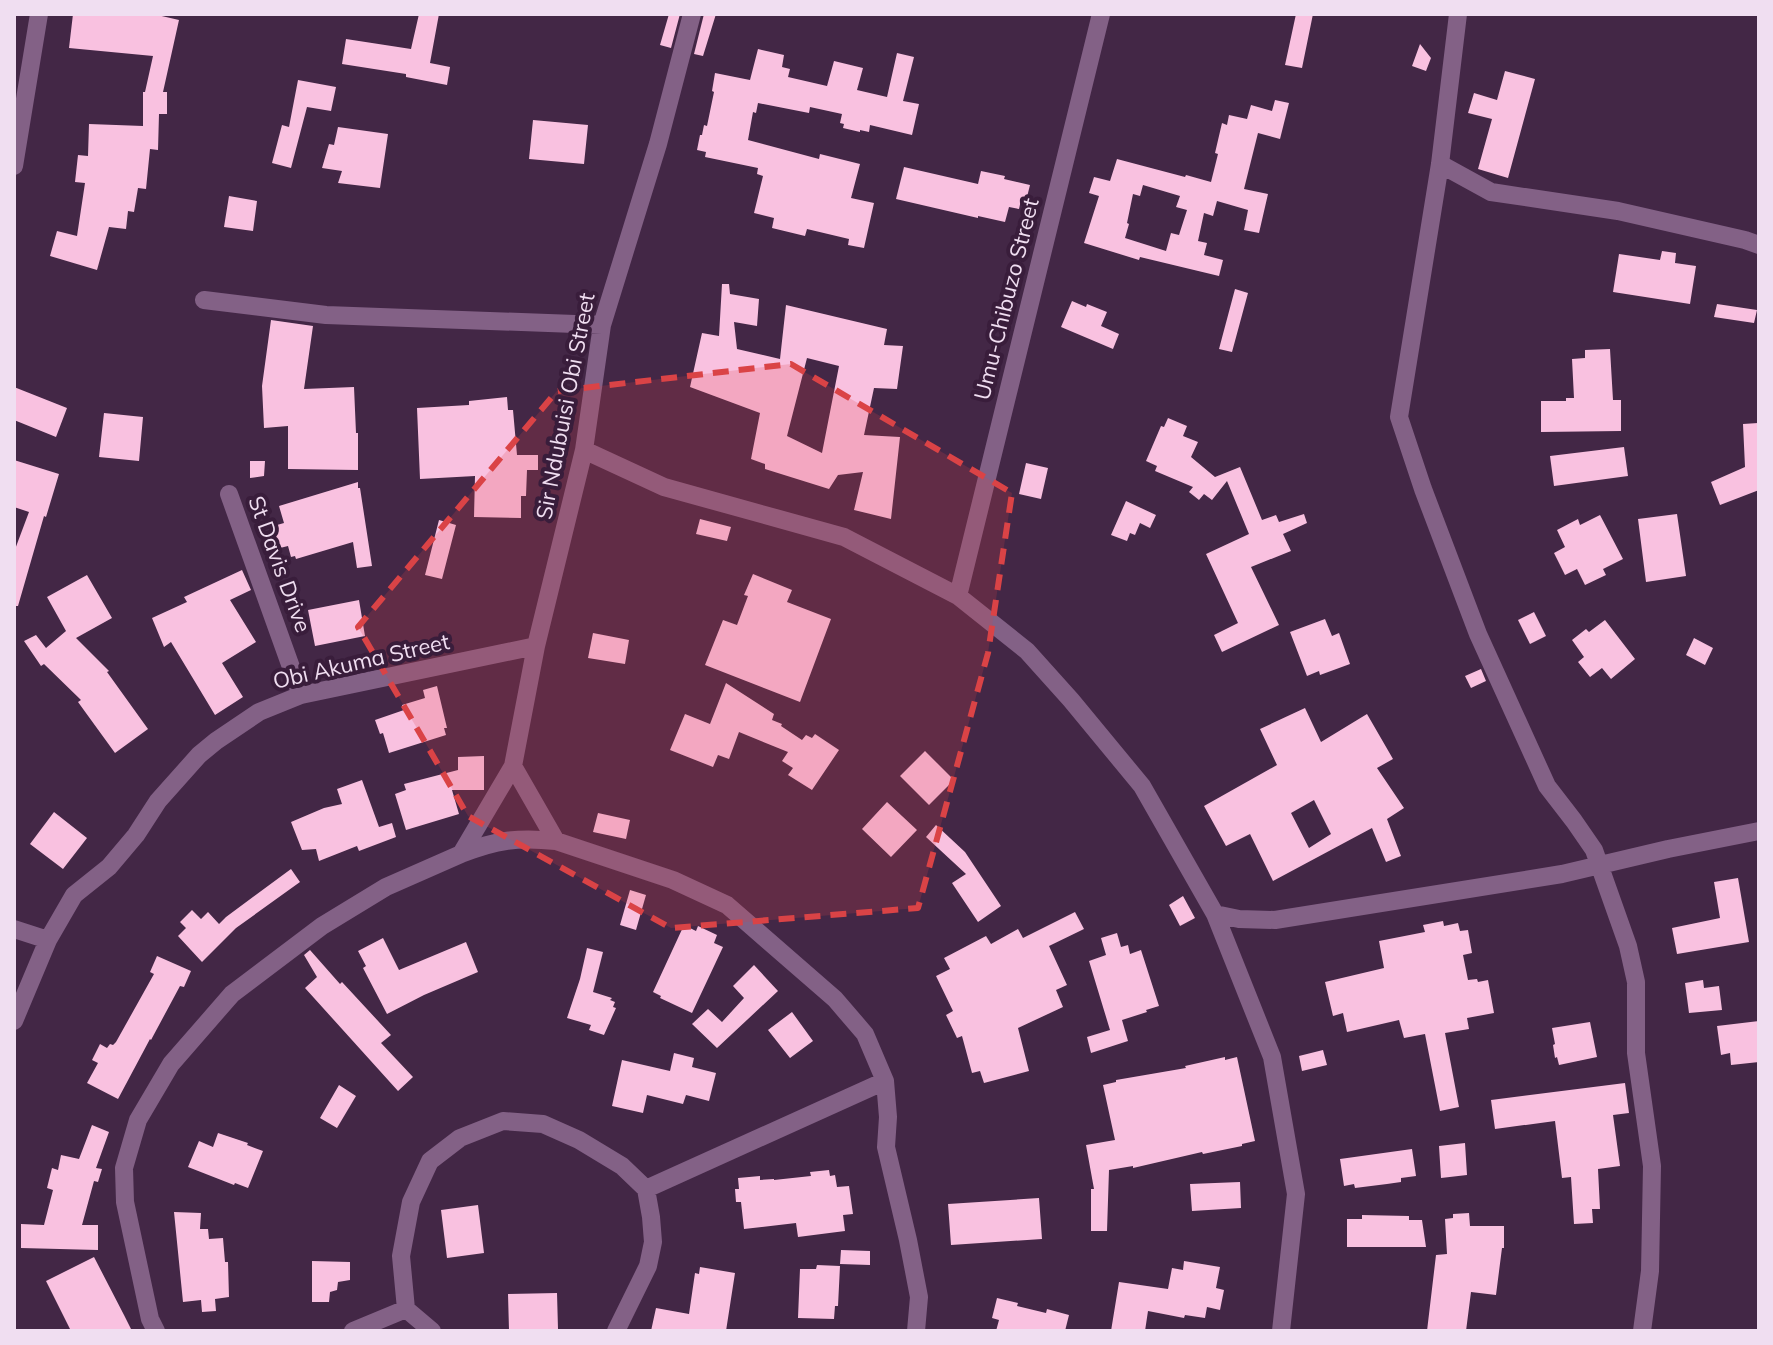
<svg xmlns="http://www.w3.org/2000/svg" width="1773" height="1345" viewBox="0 0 1773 1345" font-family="Mulish,sans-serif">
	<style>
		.building { fill: #f9c1e0; fill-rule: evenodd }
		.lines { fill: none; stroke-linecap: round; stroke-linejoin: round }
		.minor { stroke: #836186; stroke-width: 18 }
		.marked { fill: #da4346; fill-opacity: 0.2; stroke: #da4346; stroke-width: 6; stroke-dasharray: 16 10; stroke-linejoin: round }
		.labels { text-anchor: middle; stroke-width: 8; stroke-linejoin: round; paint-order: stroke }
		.street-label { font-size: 22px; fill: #f0def1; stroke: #391d3b }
	</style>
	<rect width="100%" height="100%" fill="#432746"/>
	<!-- building -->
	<path class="building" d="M73,14H153L179,20L163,92H167V114H159L158,150L150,149L146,189L138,188L134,212L128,211L126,229L109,227L97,270L50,256L57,231L77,236L85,183L75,182L78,155L88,156L89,124L143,126V92H145L153,56L69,48Z
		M419,14H439L430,63L450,67L447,85L406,77V74L342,64L346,39L411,49Z
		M669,14H680L671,48L660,45Z
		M704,14H716L703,56L694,54Z
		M1296,14H1313L1302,68L1285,65Z
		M1420,44L1431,58L1426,71L1412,66Z
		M758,49L784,55L782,67L790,69L788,77L827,86L834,61L863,68L857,90L887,97L897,53L914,57L903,101L919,104L912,135L870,125L869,132L860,130V132L843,128L844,124L840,123L842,114L810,107L809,113L758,103L756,113L753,112L748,140L819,159L820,154L860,164L851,198L874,203L864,248L848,245L849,239L807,229L805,236L772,228L774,218L754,213L763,176L757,174L758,168L705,157L706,152L697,150L700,135H702L704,125L707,126L714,92L712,91L715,73L750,80Z
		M1505,71L1535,79L1508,178L1478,169L1492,119L1468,113L1474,93L1497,100Z
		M298,80L336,87L331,111L307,107L291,168L272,163L282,125L289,127Z
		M1275,100L1289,103L1280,139L1258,133L1244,189L1268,194L1259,233L1244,230L1248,210L1217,201L1213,216L1204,213L1198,241L1207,243L1204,255L1223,260L1219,276L1140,257L1139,260L1084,243L1099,196L1089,193L1094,177L1110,181L1117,159L1185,177L1186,175L1211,182L1218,154L1215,153L1222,123L1227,125L1229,115L1247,119L1251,105L1272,111ZM1143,185L1180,196L1176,207L1187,210L1179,235L1171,233L1166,251L1125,238L1129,224L1127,223L1133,194L1140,196Z
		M533,120L588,125L584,164L529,159Z
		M338,127L388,134L380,188L338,183L342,171L322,168L329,144L334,145Z
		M904,167L978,184L981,171L1005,176L1004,179L1030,185L1026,201L1021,200L1019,209L1009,207L1005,222L978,216V218L896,199Z
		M229,196L257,201L253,231L224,227Z
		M1662,251L1676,253L1675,263L1696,266L1690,304L1613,292L1619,254L1660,260Z
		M722,284H729L730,294L759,299L757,326L734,322L737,349L780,359L786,305L887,329L884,345L903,346L897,389L874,388L864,435L900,437L891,519L854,510L863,472L838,475L829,489L765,469V464L751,459L760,413L690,387L702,333L719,336ZM807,358L839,366L822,453L787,436Z
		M1235,289L1248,293L1232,352L1219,349Z
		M1072,301L1086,307L1087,304L1107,312L1101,326L1119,334L1113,349L1061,327Z
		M1717,304L1757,310L1754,323L1714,317Z
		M271,320L313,326L304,389L354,387L356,433H358V470L288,469V426L264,428L262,386Z
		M1610,349L1613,400H1621V431L1541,432V401H1566V398H1574L1572,359L1585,358V350Z
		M14,387L67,408L56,437L14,420Z
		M507,397L508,410H513L517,455H538V470H527L526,496H521V518L474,517L475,476L420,479L417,408L469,405V401Z
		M104,413L143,417L139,461L99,457Z
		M1168,418L1187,426L1183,436L1198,442L1191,457L1215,477L1240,467L1262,520L1276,515L1279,522L1304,514L1307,523L1283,534L1291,551L1251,567L1279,625L1222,652L1214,635L1238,623L1206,554L1249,534L1227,481L1212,500L1204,494L1199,500L1189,492L1193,487L1155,471L1157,466L1146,461L1161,426L1164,427Z
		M1758,423L1759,490L1720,505L1711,482L1745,467L1743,424Z
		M1624,447L1628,476L1554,486L1550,456Z
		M14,460L59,474L46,517L44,516L18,606H14V552L29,512L14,507Z
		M250,461H265L264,476L250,478Z
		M1026,463L1048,468L1041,499L1019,494Z
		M358,482V488H360L372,566L357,568L353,542L296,559L295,556L291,557L288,546L276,549L270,527L284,523L279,506Z
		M1126,501L1156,515L1150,528L1140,523L1135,535L1130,533L1127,541L1111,535Z
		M1677,514L1686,576L1646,582L1638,519Z
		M1600,515L1623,559L1603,569L1606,575L1585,585L1577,569L1565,575L1554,553L1565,547L1557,530L1578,519L1580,525Z
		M700,519L731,527L727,541L696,534Z
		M439,520L456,525L442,579L425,575Z
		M242,570L251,590L230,600L256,642L222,663L243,697L215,715L171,642L164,647L152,618L187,602L184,597Z
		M753,574L792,590L787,602L831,619L800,702L705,665L723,620L737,625L748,596L744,595Z
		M87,575L112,618L76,638L109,671L107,672L148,729L115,753L78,702L81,700L44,664L41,666L24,641L36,635L46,648L66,631L47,597Z
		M359,600L365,636L315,646L308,610Z
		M1534,612L1546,636L1530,644L1518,620Z
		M1325,619L1332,636L1339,633L1350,664L1320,675L1319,671L1307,676L1290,632Z
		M1605,620L1635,659L1611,679L1602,668L1590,677L1578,662L1584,657L1572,640L1586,629L1589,632Z
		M593,633L629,640L625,664L588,658Z
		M1694,638L1713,648L1705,665L1686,655Z
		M1481,669L1486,681L1471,688L1465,676Z
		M726,683L774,714L772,720L782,724L781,726L802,740L806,735L812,738L815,734L839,750L812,790L788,775L793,768L782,761L788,752L739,732L729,759L718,755L713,767L670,750L685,714L710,724Z
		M437,686L447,728H444L446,735L389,753L383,733L380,734L375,720L404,710L402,705L425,698L423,690Z
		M1305,708L1321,742L1367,714L1393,759L1377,768L1404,808L1387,819L1401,856L1386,862L1372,828L1273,881L1250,834L1226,846L1204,806L1277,765L1260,729ZM1314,800L1331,834L1309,848L1291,813Z
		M925,751L954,780L929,805L900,776Z
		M484,756V790H452L459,814L406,830L395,794L406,790L404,784L458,770V757Z
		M362,780L379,827L392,823L396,837L359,851L357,846L319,861L316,849L302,850L291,822L324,808L342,804L337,789Z
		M887,802L917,830L891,857L862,829Z
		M54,812L87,838L63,869L30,844Z
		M598,813L630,820L626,839L593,832Z
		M936,825L965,852L1001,906L978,922L952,883L966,874L926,837Z
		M291,869L300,882L236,928L202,962L178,936L186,928L180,922L192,910L201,919L208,912L219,924L226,917Z
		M1738,878L1749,942L1677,954L1672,928L1720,918L1714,882Z
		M630,890L646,895L636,930L620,925Z
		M1183,896L1195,918L1180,926L1169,905Z
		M1075,912L1084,929L1049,946L1067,985L1056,990L1063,1007L1018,1028L1029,1071L984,1083L980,1071L972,1073L962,1036L957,1038L946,1015L953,1011L936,976L950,969L944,958L986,936L991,944L1018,929L1023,938Z
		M1443,921L1444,926L1458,923L1460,931L1468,930L1472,953L1463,955L1468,980L1477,979L1478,982L1488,980L1494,1013L1467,1018L1469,1029L1445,1033L1459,1107L1440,1111L1425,1034L1404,1038L1399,1020L1347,1032L1343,1013L1333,1016L1325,982L1384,968L1379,941L1425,932L1423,925Z
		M684,925L696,931L698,926L717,935L714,943L723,947L692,1013L660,998L661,996L653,992Z
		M1117,933L1121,947L1128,945L1130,954L1141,950L1159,1006L1146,1010L1147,1012L1122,1020L1128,1041L1091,1053L1087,1037L1110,1030L1089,961L1106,955L1101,938Z
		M383,938L399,970L466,942L478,972L424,995L387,1014L363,968L366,966L358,951Z
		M587,948L603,952L593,992L612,998L610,1000L615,1002L613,1007L616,1008L604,1035L589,1030L591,1025L567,1018L580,979Z
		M310,950L340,984L342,982L391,1035L381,1043L413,1077L398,1091L305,988L317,977L304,955Z
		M157,956L191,971L184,987L180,986L151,1040L150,1039L118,1099L87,1083L98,1063L92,1060L100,1044L107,1048L110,1044L113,1045L116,1042L154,974L150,972Z
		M754,965L778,991L717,1048L692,1024L708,1009L722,1022L744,998L733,986Z
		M1703,980L1704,988L1719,986L1722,1010L1689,1013L1685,983Z
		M792,1012L813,1041L790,1058L768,1030Z
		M1759,1021V1062L1731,1065L1730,1053L1721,1055L1717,1026Z
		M1590,1022L1597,1057L1559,1065L1557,1057L1555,1058L1553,1045L1555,1044L1552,1028Z
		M1323,1050L1327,1065L1302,1071L1299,1056Z
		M674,1053L694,1058L692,1067L716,1073L709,1101L686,1095L683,1104L647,1095L643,1113L612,1106L622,1060L670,1071Z
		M1225,1057V1060L1237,1057L1255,1141L1242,1144V1146L1203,1154L1202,1152L1133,1168V1166L1109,1170L1107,1231H1091V1189H1094L1086,1145L1115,1140L1103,1085L1116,1082V1080L1186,1068L1185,1066Z
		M1625,1083L1629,1113L1613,1115L1620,1166L1598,1169L1600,1209H1592L1593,1223L1574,1224L1571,1177L1562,1178L1555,1121L1495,1129L1491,1100Z
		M339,1085L356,1096L337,1128L320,1118Z
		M92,1125L109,1132L96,1168L102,1169L98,1182L94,1181L82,1225H98V1250L21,1248V1224L44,1225L53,1190L47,1188L52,1168L58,1170L61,1155L79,1159Z
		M218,1133L248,1143L247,1145L263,1151L248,1188L235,1183L234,1185L188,1167L199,1141L213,1147Z
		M1465,1143L1467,1175L1441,1178L1439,1146Z
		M1412,1149L1416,1176L1401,1178V1182L1387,1184L1355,1188L1354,1184L1344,1186L1340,1159Z
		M829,1170L830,1176L835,1175L837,1187L849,1186L853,1214L843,1215L845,1231L798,1237L796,1223L744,1229L741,1202H736L735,1189H739L738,1178L760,1176V1180L774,1179V1180L811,1176L810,1172Z
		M1240,1182L1241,1208L1192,1211L1190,1184Z
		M1039,1198L1042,1239L951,1245L948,1204Z
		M478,1205L484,1253L447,1258L441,1210Z
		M174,1212L201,1213L200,1229H208L209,1239L223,1238L225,1262H228L229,1297L215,1299L216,1311L202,1312L201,1300L183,1302Z
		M1469,1213L1470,1226H1504V1248H1502L1496,1295L1471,1292L1466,1331H1427L1436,1255L1447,1254L1445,1219L1453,1218V1214Z
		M1362,1215L1409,1216V1220H1422L1426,1247H1347V1219H1362Z
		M841,1250L870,1251V1265L840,1264Z
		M94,1257L124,1315L132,1331H71L46,1281Z
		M312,1261L350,1262V1280L338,1282L337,1290L330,1292L329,1302H312Z
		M1184,1261L1220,1267L1216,1288L1224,1290L1220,1310L1207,1307L1205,1318L1185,1315L1184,1318L1148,1311L1145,1331H1111L1119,1282L1168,1289L1172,1268L1183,1270Z
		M817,1265L840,1266L838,1306H835L834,1319L798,1318L800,1269H816Z
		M700,1267L735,1273L726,1331H651L656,1308L689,1314L695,1273L699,1274Z
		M557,1293L558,1329L509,1330L508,1294Z
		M997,1298L1018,1303L1017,1306L1046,1313L1047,1309L1069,1315L1065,1331H996L999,1320L992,1318Z"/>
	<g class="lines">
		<!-- minor -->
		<path class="minor" d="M1458,14L1440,164L1399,417L1423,489L1478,634L1547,786L1574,821L1594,850L1628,946L1636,982V1053L1652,1166L1650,1271L1642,1331
			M1440,164L1491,192L1618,211L1745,240L1759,245
			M14,166L39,14
			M204,300L326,315L602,325
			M584,450L664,487L844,537L958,596L1027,651L1071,700L1142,786L1215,914L1272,1057L1296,1194L1281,1331
			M229,494L301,695
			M958,596L1101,14
			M513,766L556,841L673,880L727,905L835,999L865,1034L885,1081L888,1117L886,1147L908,1240L919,1297L916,1331
			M461,854C496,840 518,837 556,841
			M1215,914L1239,919L1275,920L1562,874L1668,849L1759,831
			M14,929L48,940
			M14,1021L48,940L74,895L109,867L136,835L158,801L199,755L216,741L259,712L301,695L536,646
			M646,1189L885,1081
			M406,1309L401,1256L411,1202L430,1161L460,1138L503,1121L543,1124L579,1140L622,1166L646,1189L651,1217L653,1242L648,1266L616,1331
			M156,1331L150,1319L125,1202L124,1168L138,1120L171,1064L232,994L322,926L386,887L461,854L513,766L536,646L584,450L602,325L658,144L692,14
			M353,1331L406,1309L432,1331"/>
	</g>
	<!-- marked area -->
	<path class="marked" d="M791,364L1012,493L988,653L918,908L671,928L468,816L358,627L557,391Z"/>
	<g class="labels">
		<!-- street labels -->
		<g class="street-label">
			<text transform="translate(1006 299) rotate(-76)" y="8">Umu-Chibuzo Street</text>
			<text transform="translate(565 406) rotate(-79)" y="8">Sir Ndubuisi Obi Street</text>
			<text transform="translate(280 564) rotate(70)" y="8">St Davis Drive</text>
			<text transform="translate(361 661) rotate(-13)" y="8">Obi Akuma Street</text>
		</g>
	</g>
	<!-- border -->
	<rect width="1773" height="1345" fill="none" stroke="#f0def1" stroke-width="32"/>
</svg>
